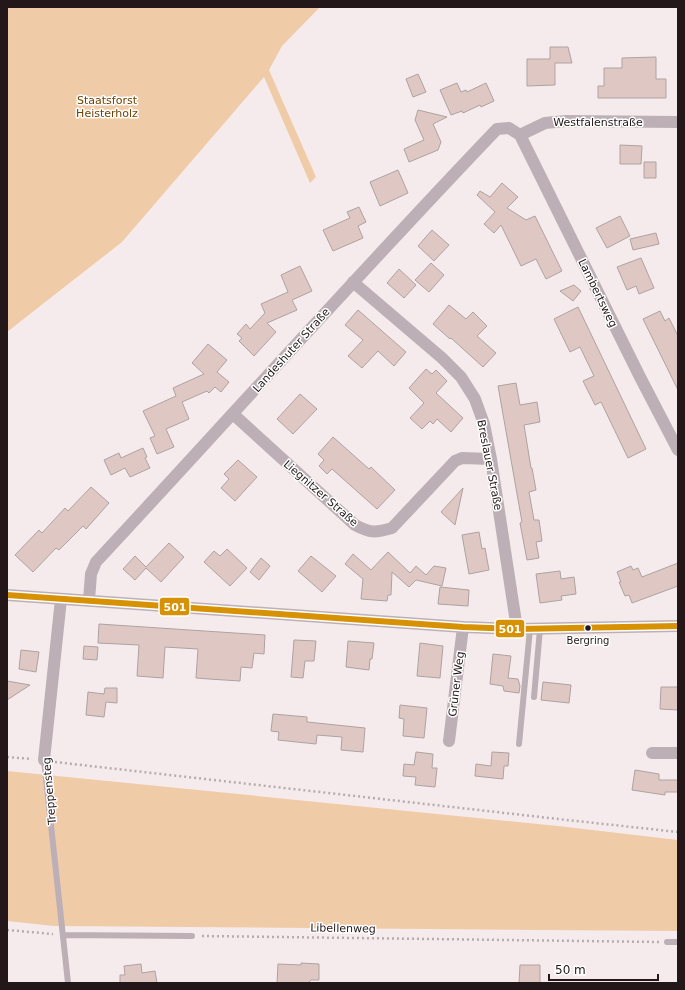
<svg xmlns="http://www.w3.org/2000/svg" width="685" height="990" viewBox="0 0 685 990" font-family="'DejaVu Sans',sans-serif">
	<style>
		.green { fill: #f0cba8 }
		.building { fill: #dfc8c3; stroke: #ada2a1 }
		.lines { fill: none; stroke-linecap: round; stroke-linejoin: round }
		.path { stroke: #b6acb0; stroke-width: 2.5; stroke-dasharray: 2 3; stroke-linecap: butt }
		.lane { stroke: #bcb0b6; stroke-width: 6 }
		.street { stroke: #bcb0b6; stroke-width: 12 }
		.bus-1-casing { stroke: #fff; stroke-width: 9 }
		.bus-1 { stroke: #d79104; stroke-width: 6 }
		.bus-dot { fill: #231719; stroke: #fff; stroke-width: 1.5 }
		.labels { text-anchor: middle; stroke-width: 3; stroke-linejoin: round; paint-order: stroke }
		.bus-label { font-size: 10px; fill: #231719; stroke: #fff }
		.park-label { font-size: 11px; fill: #6d4200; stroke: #fff }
		.street-label { font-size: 11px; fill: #231719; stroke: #fff }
		.line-badge { stroke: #fff; stroke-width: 1.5 }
		.badge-label { font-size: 11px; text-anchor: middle; font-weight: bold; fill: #fff }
	</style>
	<rect width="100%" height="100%" fill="#f6ebec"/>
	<!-- green -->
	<path class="green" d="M7,7H320L282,46L269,70L316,177L310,183L264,77L122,242L7,332Z
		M7,771L558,826L678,840V931L54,926L7,921Z"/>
	<!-- building -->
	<path class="building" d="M550,47H568L572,63H555V85L527,86V59H550Z
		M656,57V79H666V98H598V86H604V68H622V58Z
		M418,74L426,92L413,97L406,79Z
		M457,83L461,92L466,90L467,92L486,83L494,101L481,107L480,105L463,113L462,111L451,115L440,90Z
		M418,110L447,117L433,124L441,142L438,150L409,162L404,149L424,140L415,120Z
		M620,145L642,146L641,164H620Z
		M644,162H656V178H644Z
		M398,170L408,193L380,206L370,182Z
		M502,183L518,197L507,208L526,220L535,216L562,271L546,279L536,259L521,266L501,225L494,233L484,224L495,212L477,195L480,191L490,197Z
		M359,207L366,222L358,226L363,238L333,251L323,230L350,218L347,212Z
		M620,216L630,236L607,248L596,228Z
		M432,230L449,245L434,261L418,246Z
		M656,233L659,244L633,250L630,239Z
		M641,258L654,288L639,294L636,286L627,290L617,267Z
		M431,263L444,275L429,292L415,280Z
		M300,266L312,291L292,300L297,310L267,323L276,332L254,356L239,341L242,338L237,334L246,324L250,329L265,313L261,304L288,292L281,275Z
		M399,269L416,285L404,298L387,283Z
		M574,285L581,291L573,301L560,291Z
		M449,305L466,319L473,312L487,326L477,336L496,353L483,367L451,338L450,339L433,324Z
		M578,307L646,449L628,458L601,402L595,405L583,381L594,376L580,347L570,352L554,319Z
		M358,310L406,352L394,366L378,351L362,368L348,356L363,340L345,325Z
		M660,311L665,321L669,318L678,336V390L643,319Z
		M208,344L227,360L217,372L229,382L221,392L215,387L209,393L207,391L182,402L189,419L166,429L174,447L157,454L150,438L155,436L143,411L176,396L173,388L204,374L192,363Z
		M426,369L432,374L436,370L447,381L436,393L463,418L451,432L437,419L433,424L430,421L422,429L410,418L424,403L409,388Z
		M516,383L520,405L537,402L540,422L524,425L531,468H532L536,490L529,492L534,520H539L542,541L536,542L539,558L527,560L520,523L522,522L498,386Z
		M300,394L317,409L293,434L277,419Z
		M333,437L369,469L371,467L395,490L377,509L332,469L327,474L319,466L324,460L318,454Z
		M143,448L147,457L145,458L150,468L130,477L125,468L111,475L104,460L119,453L121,458Z
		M238,460L257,477L235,501L221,488L229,479L224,474Z
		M91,487L109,503L86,529L83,526L59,550L56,548L33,572L15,555L39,530L42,533L65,508L68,511Z
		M463,488L455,525L441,512Z
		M479,532L482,549L485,548L489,570L469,574L462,535Z
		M169,543L184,557L161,582L146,568L135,580L123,569L135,556L146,567Z
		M227,549L247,568L230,586L204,562L214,551L220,556Z
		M388,552L410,573L416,566L426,575L434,566L446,568L442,586L416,580L409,587L392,572L391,595H388L387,601L361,599L363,579L345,564L353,554L371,570Z
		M311,556L336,576L322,592L298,571Z
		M261,558L270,566L259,580L250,572Z
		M678,563V586L632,603L629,595L625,596L619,582H621L617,572L631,566L633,570L638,568L642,577Z
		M560,571L561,579L574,577L576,594L561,596L562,600L540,603L536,574Z
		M440,587L469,590L468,606L438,604Z
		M99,624L265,635L264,654L254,653L252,668L241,667L240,681L209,679L196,678L198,649L165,647L163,678L137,676L139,645L98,643Z
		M294,640L316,641L314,661H305L303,678L291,677Z
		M348,641L374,643L372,659H370L369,670L346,667Z
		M420,643L443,646L440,678L417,676Z
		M84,646L98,647L97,660L83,659Z
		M21,650L39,652L36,672L19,669Z
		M493,654L511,656L508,678L518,679L520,686L519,693L504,691L503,686L490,684Z
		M7,681L30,685L7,700Z
		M543,682L571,685L569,703L541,700Z
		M661,687H678V710L660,709Z
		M105,688H117V703L106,702L104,717L86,715L88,692L104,694Z
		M400,705L427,708L424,738L403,736L404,719L399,718Z
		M273,714L307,717V722L365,728L363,752L341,750L342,737L317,735L316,744L278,740L279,732L271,731Z
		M416,752L433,754L432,768H437L435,787L415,785L416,777L403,776L404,764L414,765Z
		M492,752L509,753L508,766H504L503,779L475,776L476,764L491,766Z
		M635,770L659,774V780H678V792H665V795L632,790Z
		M301,963L319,964V980H311L308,983H277L278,964L301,965Z
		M141,964L142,973L155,971L157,983H120V975H125L124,966Z
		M520,965H540V983H519Z"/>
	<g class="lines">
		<!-- path -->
		<path class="path" d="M7,757L32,759
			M55,762L558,819L678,832
			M7,930L53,934
			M202,936L659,942"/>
		<!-- lane -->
		<path class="lane" d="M534,697L540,629
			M519,744L530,629
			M44,760L68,983
			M64,935L192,936
			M667,942H678"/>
		<!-- street -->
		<path class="street" d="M520,135L545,123L566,121L678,122
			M353,282L442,358L461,377L475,399L484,424L491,459L517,629
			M233,414L355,525C370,533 375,533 392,528L455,461L462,458L491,459
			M7,595L463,627L517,629L678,626
			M89,600L91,574L96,562C230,418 361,271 497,129L509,128L520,135L640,377L678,450
			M449,741L463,627
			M652,753H678
			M44,760L61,599"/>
		<!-- bus-1 casing -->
		<g class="bus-1-casing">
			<path id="bus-1" d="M7,595L463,627L517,629L678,626"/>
		</g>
		<!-- bus-1 -->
		<use href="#bus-1" class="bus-1"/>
	</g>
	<!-- markers -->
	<circle class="bus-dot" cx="588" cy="628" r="3.5"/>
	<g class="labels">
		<!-- bus labels -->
		<g class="bus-label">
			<text x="588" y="644">Bergring</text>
		</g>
		<!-- park labels -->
		<g class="park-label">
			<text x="107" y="104">Staatsforst<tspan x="107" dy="13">Heisterholz</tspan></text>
		</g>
		<!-- street labels -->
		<g class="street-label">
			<text x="598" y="126">Westfalenstraße</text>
			<text transform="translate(598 293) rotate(64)" y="4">Lambertsweg</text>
			<text transform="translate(291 350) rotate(-48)" y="4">Landeshuter Straße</text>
			<text transform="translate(490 465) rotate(79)" y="4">Breslauer Straße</text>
			<text transform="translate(321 493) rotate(41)" y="4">Liegnitzer Straße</text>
			<text transform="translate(456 684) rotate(-83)" y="4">Grüner Weg</text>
			<text transform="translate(49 791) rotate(-95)" y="4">Treppensteg</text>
			<text transform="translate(343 928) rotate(1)" y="4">Libellenweg</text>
		</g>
	</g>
	<g class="line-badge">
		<rect x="159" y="597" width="31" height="19" rx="4" fill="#d79104"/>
		<rect x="495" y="619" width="30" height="19" rx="4" fill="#d79104"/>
	</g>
	<g class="badge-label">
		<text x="175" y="611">501</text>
		<text x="510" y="633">501</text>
	</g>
	<!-- border -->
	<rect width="685" height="990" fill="none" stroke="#231719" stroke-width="16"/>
	<!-- scale -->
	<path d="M549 974v6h109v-6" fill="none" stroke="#231719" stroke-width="2"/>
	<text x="555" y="974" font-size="12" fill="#231719" stroke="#ffffff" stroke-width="3" paint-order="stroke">50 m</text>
</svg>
